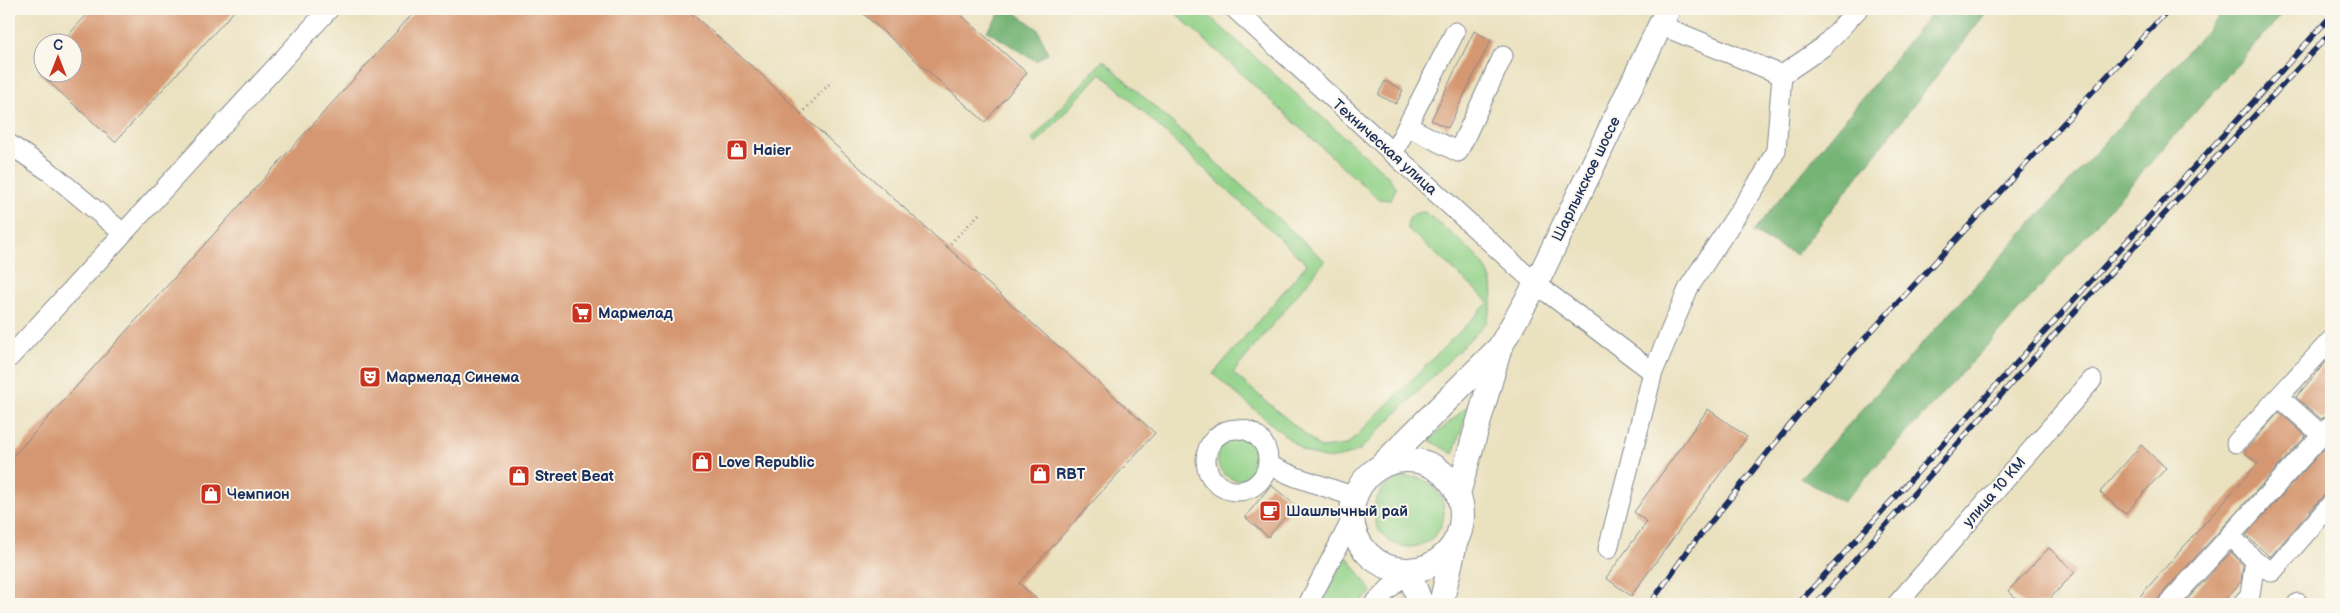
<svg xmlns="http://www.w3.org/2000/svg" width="2340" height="613" viewBox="0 0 2340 613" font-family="'Balsamiq Sans',sans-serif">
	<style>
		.green { fill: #92d289; stroke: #568074 }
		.forest { fill: #75b475; stroke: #48726a }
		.building { fill: #d59771 }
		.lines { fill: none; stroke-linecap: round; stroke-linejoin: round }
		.minor-casing { stroke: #82888e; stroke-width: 21 }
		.major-casing { stroke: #82888e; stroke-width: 26 }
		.path { stroke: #82888e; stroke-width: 3; stroke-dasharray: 1 4; stroke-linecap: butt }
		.minor { stroke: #fff; stroke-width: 19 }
		.major { stroke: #fff; stroke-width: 24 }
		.rail-casing { stroke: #1b2f5e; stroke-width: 5.5 }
		.rail { stroke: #fbf7ec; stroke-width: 4; stroke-dasharray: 11; stroke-linecap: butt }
		.labels { text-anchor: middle; stroke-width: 4; stroke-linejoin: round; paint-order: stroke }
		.street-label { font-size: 15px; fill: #1b2f5e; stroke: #fbf7ec }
		.poi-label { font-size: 15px; font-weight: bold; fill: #1b2f5e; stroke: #fbf7ec; text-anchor: start }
	</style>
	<rect width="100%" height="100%" fill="#fbf7ec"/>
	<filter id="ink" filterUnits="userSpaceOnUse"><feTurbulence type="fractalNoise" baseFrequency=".02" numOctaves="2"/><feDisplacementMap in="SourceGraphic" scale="10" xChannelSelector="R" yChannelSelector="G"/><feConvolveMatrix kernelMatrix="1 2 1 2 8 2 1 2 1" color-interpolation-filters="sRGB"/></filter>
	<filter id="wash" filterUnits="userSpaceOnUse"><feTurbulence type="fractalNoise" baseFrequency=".0096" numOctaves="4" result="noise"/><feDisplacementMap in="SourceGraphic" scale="20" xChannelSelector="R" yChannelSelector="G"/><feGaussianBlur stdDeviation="1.12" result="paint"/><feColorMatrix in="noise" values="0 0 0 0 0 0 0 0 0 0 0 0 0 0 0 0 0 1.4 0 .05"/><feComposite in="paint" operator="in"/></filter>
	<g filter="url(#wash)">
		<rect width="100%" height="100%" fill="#eae1bf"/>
		<!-- green -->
		<path class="green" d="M1171,9H1201L1388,176L1396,188L1391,200L1378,199Z
			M1103,60L1325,261L1233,373L1321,448L1347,445L1489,302L1407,228C1408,216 1413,212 1425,212C1442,226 1484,257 1490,277C1496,293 1491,308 1486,323L1360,450C1336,460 1326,462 1302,450L1213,374L1307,264L1101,73L1036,144L1032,140Z
			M1470,404L1453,454L1429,440Z
			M1217 458a22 22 0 1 1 44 0a22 22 0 1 1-44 0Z
			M1374 512a35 35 0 1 1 70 0a35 35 0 1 1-70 0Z
			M1346,555L1372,592L1357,604H1322Z"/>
		<!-- forest -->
		<path class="forest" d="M1003,9H1010L1038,29L1048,53L1036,61L987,31Z
			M1935,9H1989L1796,255L1753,232Z
			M2226,9H2287L2034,294L1843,502L1800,478Z"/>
		<g id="blocks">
			<!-- building -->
			<path class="building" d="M92,9H236L115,142L38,72H72V42H62Z
				M417,9H686L763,76L801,114L947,247L1155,433L1019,583L1042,604H9V461Z
				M858,9H954L1027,73L985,122Z
				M1474,31L1491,40L1448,128L1431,120Z
				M1385,81L1403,90L1396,104L1378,95Z
				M2331,356V414L2321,419L2296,397Z
				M1708,409L1747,437L1631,596L1606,578L1647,522L1634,512Z
				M2279,412L2306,436L2160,596L2157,604H2133L2258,463L2244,452Z
				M2331,441V490L2322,497L2270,557L2246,535Z
				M2141,445L2166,468L2125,514L2100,492Z
				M1271,485L1295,505L1268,537L1245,517Z
				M2049,548L2075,572L2045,604H2023L2008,591Z
				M2231,552L2243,565L2241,582L2221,604H2183Z"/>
		</g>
	</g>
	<g filter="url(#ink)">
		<use href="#blocks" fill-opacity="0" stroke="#82888e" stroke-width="1"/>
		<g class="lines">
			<!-- minor casing -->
			<g class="minor-casing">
				<path id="minor" d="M1235,9L1536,284L1653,372
					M1660,25L1782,75L1823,47L1858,9
					M1407,126L1458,152L1503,56
					M9,144L50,172L123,233
					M1393,154L1455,32
					M9,358L329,9
					M2279,397L2322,435
					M1206 460a31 31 0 1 1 62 0a31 31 0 1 1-62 0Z
					M2236,443L2331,340
					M1268,465L1296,477L1355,497
					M2230,535L2255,561L2272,572L2331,504
					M1608,549L1653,372L1689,287L1764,174L1776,150L1782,75
					M1308,604L1352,519
					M1374,604L1408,570
					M1897,604L2092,380
					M2168,604L2331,425
					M2242,604L2250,595L2255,561
					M2297,604L2298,603"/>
			</g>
			<!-- major casing -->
			<g class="major-casing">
				<path id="major" d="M1352 515a55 55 0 1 1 110 0a55 55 0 1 1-110 0Z
					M1381,466L1499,348
					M1458,494L1500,347L1536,284L1668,9
					M1408,570L1421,604
					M1441,604L1455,543"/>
			</g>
			<!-- path -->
			<path class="path" d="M801,114L832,81
				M947,247L979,214"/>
			<!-- minor -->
			<use href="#minor" class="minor"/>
			<!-- major -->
			<use href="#major" class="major"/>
			<!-- rail casing -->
			<g class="rail-casing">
				<path id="rail" d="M1650,604L1689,549L1830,376L2169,9
					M1798,604L2331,16
					M1816,604L2071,316L2331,32"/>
			</g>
			<!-- rail -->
			<use href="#rail" class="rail"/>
		</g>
	</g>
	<!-- icons -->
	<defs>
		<g id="shop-square" transform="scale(1.125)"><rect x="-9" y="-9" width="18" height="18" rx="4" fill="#c8321e" stroke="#fbf7ec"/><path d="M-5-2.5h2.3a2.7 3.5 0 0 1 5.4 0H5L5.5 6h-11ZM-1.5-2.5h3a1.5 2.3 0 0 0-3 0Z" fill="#fff"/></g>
		<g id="supermarket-square" transform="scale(1.125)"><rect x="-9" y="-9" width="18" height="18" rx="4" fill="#c8321e" stroke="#fbf7ec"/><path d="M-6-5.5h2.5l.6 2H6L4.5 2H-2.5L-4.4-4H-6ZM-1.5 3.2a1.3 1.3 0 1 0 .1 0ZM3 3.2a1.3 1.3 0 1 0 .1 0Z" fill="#fff"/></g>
		<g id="theatre-square" transform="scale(1.125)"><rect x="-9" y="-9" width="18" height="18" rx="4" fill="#c8321e" stroke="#fbf7ec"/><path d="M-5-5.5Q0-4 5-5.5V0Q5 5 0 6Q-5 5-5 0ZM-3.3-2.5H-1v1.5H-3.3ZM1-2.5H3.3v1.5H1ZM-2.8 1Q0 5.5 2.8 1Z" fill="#fff"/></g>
		<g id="cafe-square" transform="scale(1.125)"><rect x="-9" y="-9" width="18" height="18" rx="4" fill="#c8321e" stroke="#fbf7ec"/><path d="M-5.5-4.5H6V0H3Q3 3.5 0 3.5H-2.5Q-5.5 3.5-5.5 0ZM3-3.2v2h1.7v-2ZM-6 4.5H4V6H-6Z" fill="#fff"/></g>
	</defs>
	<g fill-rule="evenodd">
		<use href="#shop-square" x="737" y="150"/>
		<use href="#supermarket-square" x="582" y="313"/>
		<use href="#theatre-square" x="370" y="377"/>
		<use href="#shop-square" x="702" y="462"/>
		<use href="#shop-square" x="1040" y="474"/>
		<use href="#shop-square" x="519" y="476"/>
		<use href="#shop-square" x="211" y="494"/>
		<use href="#cafe-square" x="1270" y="511"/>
	</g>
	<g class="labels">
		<!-- street labels -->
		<g class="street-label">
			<text transform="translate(1385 147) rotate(42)" y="5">Техническая улица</text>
			<text transform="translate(1586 179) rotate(-64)" y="5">Шарлыкское шоссе</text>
			<text transform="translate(1994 492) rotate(-49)" y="5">улица 10 КМ</text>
		</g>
		<!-- poi labels -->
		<g class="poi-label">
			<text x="753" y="155">Haier</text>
			<text x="598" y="318">Мармелад</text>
			<text x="386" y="382">Мармелад Синема</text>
			<text x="718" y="467">Love Republic</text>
			<text x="1056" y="479">RBT</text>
			<text x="535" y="481">Street Beat</text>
			<text x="227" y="499">Чемпион</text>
			<text x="1286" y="516">Шашлычный рай</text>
		</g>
	</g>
	<!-- margin -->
	<rect width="2340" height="613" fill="none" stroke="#fbf7ec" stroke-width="30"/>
	<!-- north arrow -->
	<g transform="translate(58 58)"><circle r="24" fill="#fbf7ec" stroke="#a1a7b3"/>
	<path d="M0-4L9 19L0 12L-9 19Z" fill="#c8321e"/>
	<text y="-8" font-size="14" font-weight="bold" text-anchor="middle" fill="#1b2f5e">С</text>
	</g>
</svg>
